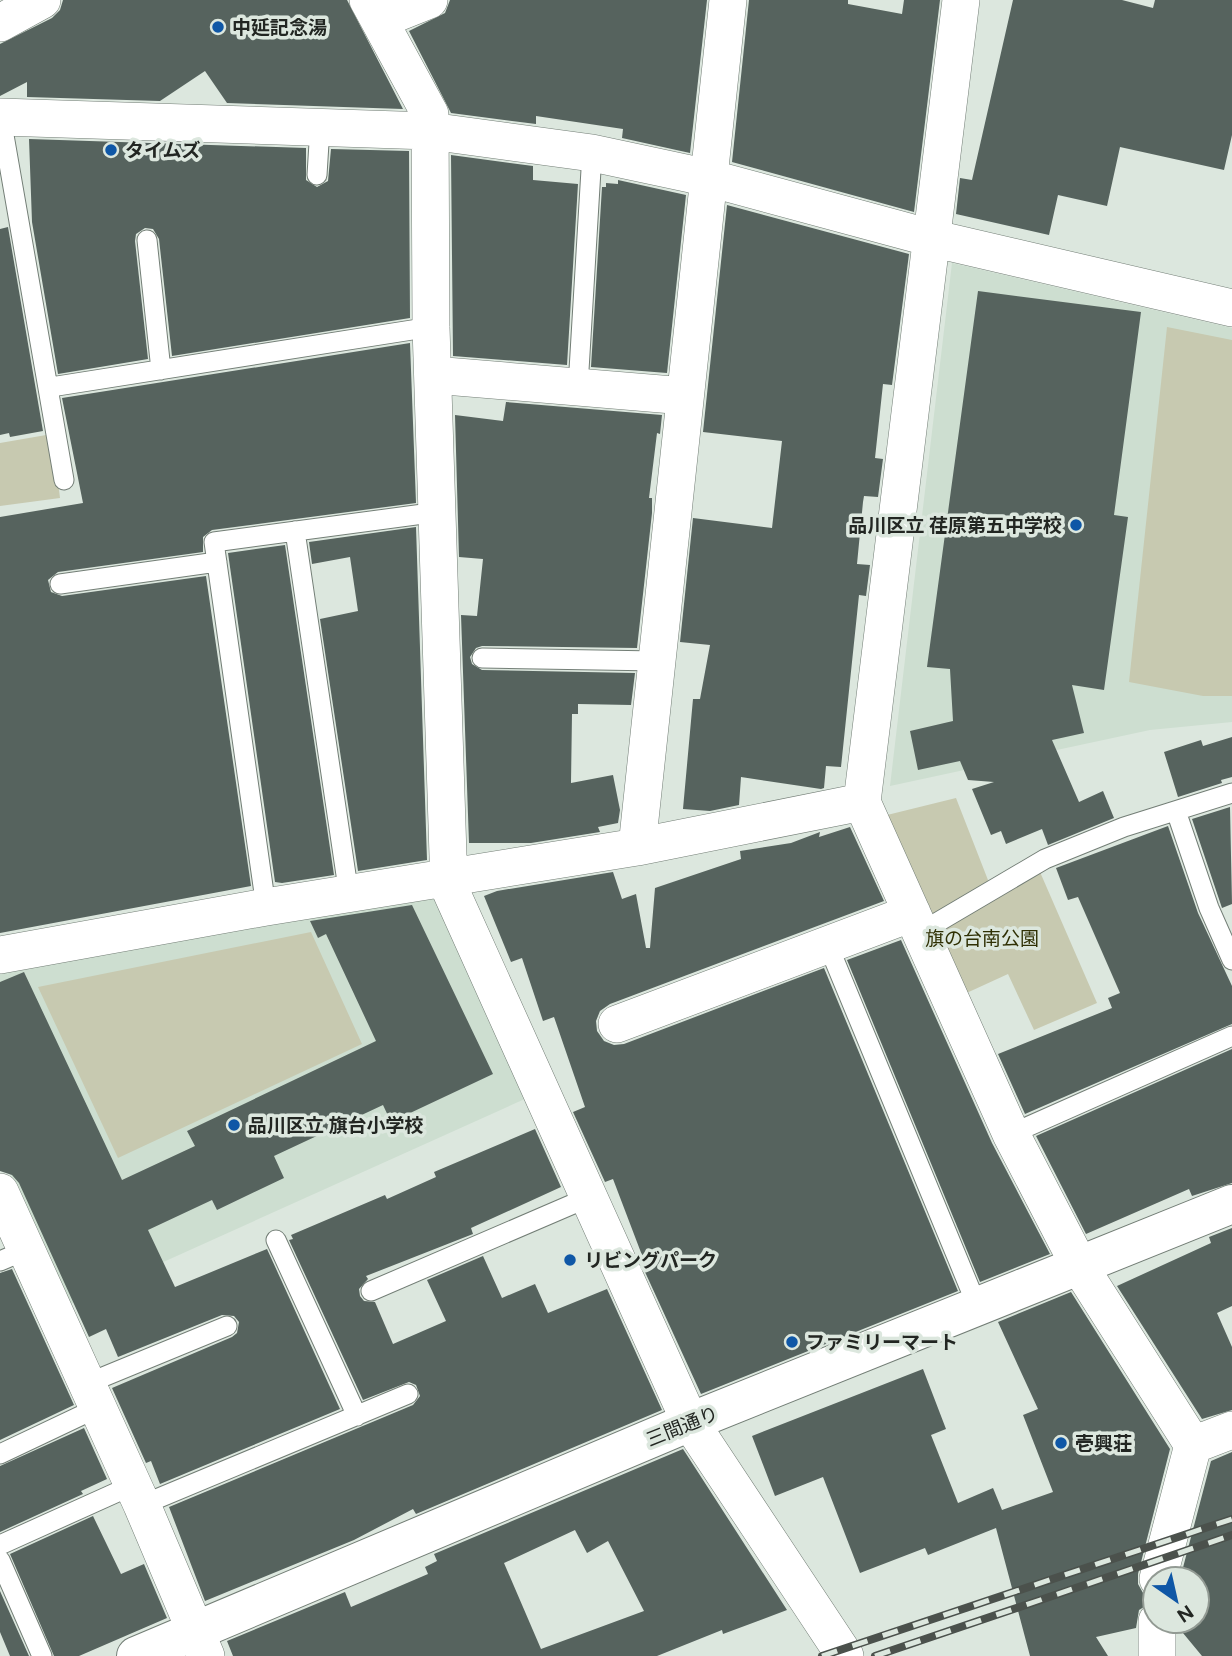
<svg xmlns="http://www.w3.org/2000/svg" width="1232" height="1656" viewBox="0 0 1232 1656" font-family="Figtree,'Noto Sans JP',sans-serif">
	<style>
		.built { fill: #cdded0 }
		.green { fill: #c7c9b0 }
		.building { fill: #56635e; fill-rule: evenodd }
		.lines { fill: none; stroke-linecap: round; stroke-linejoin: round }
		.lane-casing { stroke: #737e76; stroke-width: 21 }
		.street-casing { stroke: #737e76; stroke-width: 38 }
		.secondary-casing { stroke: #737e76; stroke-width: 40 }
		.lane { stroke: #fff; stroke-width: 19 }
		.street { stroke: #fff; stroke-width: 37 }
		.secondary { stroke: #fff; stroke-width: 38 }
		.rail-casing { stroke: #4b514c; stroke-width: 8 }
		.rail { stroke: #dce7de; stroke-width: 5; stroke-dasharray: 16; stroke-linecap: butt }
		.poi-dot { fill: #0f57a6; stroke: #dce7de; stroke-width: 2.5 }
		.labels { text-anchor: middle; stroke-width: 7; stroke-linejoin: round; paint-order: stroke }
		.poi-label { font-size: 19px; font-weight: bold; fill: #222622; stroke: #dce7de; text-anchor: start }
		.park-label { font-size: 19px; fill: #2f3004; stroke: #dce7de }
		.street-label { font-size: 19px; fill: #222622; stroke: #dce7de }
	</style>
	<rect width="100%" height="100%" fill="#dce7de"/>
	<!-- built -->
	<path class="built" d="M952,263L1232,328V722L1150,730L890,786Z
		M433,891L527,1098L68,1305L0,1152V973Z"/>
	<!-- green -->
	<path class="green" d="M1167,327L1232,340V696H1203L1129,682Z
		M52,434L60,498L0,506V443Z
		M956,798L995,898L1040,872L1097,1003L1034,1030L1008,974L960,996L879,817Z
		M311,932L362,1044L118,1158L38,987Z"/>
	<!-- building -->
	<path class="building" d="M63,0H347L403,109L227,103L205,71L160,101L27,97V82L0,96V44L52,18L60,10Z
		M450,0H707L690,153L622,138L623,129L536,116V124L451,113L409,31L445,13Z
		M749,0H848V4L902,14L904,0H940L914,212L732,162Z
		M1013,0H1122L1153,8L1155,0H1232V135L1224,170L1120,147L1107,206L1058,195L1049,235L956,214L960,178L972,180Z
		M29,139L306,148V180L317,187L328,181L331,149L409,151L410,318L172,356L159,239L153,229L145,228L136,234L135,241L148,359L58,374L32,222Z
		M451,155L533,166V180L578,184L567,365L453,356Z
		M618,180L686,195L667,373L591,367L602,187H606V183L618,184Z
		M727,205L909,254L892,385L883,384L875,458L883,459L878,497L864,496L863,502L857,564L870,565L866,596L859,595L841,767L826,766L824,788L821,789L741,777L739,805L710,811L683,809L693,699H700L710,645L680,642L693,518L772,528L782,441L703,432Z
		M8,227L43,431L10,437L9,433L0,435V229Z
		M978,291L1141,312L1114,515L1128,517L1104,690L1072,685L1084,733L1052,740L1079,802L1103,791L1114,818L1048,845L1042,829L1006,844L1001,831L991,835L972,789L994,782L968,780L960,761L918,770L910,731L953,721L950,669L927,667Z
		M410,343L416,503L212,530L203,537V552L58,572L48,580L51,592L62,596L206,576L251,886L0,933V517L83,503L62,398Z
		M506,402L662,415L660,434L657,433L649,498H652V513L637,648L482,646L476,648L470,657L472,664L482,670L635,673L631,705L578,704V714H572L571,783L613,775L620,810L618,823L598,827L600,832L531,843H469L461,615L477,616L483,559L459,557L455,415L503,421Z
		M416,527L427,860L358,871L320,619L358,611L350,557L312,564L309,542Z
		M285,545L334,875L282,883L275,882L228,553Z
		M1232,737V777L1221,780L1222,783L1178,797L1164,752L1201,740L1203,746Z
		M1230,807L1232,904L1222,908L1192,819Z
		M1168,826L1198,913L1232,986V1024L1025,1114L998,1054L1112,1008L1108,998L1120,993L1078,897L1068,900L1056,868Z
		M850,827L884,901L610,1004L600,1011L596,1021L597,1031L604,1041L614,1045L624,1044L824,968L958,1291L701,1394L645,1272L648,1271L613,1179L605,1182L573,1112L585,1107L554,1017L543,1021L522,958L511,962L484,896L497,891L613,872L622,899L636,894L646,948H650L655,888L741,859L740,851L791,843L820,832L819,837Z
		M412,905L493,1074L391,1122L383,1105L274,1156L284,1178L217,1210L212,1200L148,1230L175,1287L267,1249L340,1409L160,1484L151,1461L146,1463L112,1388L232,1337L237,1333L239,1322L234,1316L222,1315L118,1357L106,1329L89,1337L19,1183L12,1175L0,1171V982L24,972L122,1180L195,1146L187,1131L376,1041L326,934L318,938L310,921Z
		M901,940L992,1143L1050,1254L980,1282L847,960Z
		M1232,1049V1183L1192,1196L1189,1189L1086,1234L1036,1136Z
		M535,1129L561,1187L471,1228L473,1234L366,1276L368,1279L359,1289L360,1296L364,1301L375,1302L393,1344L446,1321L427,1280L483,1256L502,1298L535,1284L548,1313L607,1289L662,1410L416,1514L413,1509L354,1540L205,1601L169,1507L413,1405L420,1396L416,1385L409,1382L363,1400L289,1240L293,1239L291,1235L385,1195L387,1199L436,1177L434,1172Z
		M1232,1228V1306L1217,1313L1232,1347V1410L1202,1419L1117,1286L1211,1243L1209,1237Z
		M12,1269L74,1405L0,1440V1273Z
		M1071,1292L1170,1449L1138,1574V1584L1143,1593L1155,1600L1139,1610L1136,1628L1096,1637L1108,1656H1030L996,1528L928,1555L925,1548L860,1573L823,1477L775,1496L752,1436L923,1369L946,1429L931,1435L958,1503L993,1488L1002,1510L1053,1492L1023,1415L1038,1409L998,1322Z
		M84,1428L107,1479L81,1491L83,1494L0,1532V1466Z
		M683,1449L787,1610L723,1634L722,1630L657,1656H233L227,1641L345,1592L351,1607L428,1574L425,1567L437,1561L434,1554ZM575,1530L587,1553L608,1541L644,1611L541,1649L504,1563Z
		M1232,1452V1656H1202L1178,1627V1621H1197V1579H1180L1211,1461Z
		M93,1516L121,1574L144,1564L167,1618L79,1656H54L10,1554Z
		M0,1591L29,1656H10L0,1632Z"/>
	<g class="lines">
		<!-- lane casing -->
		<g class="lane-casing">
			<path id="lane" d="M1,118L64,480
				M317,175L320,127
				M147,240L161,370
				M51,387L431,327
				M578,387L592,153
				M295,531L349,895
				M60,584L217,562
				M482,658L657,661
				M1176,811L1209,908L1232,960
				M266,907L214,542L438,512
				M921,932L1045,859L1124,827L1232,793
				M828,945L978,1308
				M1011,1134L1232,1036
				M276,1240L357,1416
				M0,1261L26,1250
				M371,1291L587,1198
				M86,1384L227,1326
				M0,1454L97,1408
				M142,1505L408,1394
				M0,1545L133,1485
				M0,1560L42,1656"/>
		</g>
		<!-- street casing -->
		<g class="street-casing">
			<path id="street" d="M368,0L430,114L431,327L449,887L690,1422L845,1656
				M961,0L862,802L1011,1134L1080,1267L1193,1445L1232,1430
				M379,20L429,0
				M0,23L42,0
				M0,117L430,131L592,153L709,178L931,238L1232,308
				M433,375L685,396
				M637,847L728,0
				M0,955L266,907L637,847L862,802
				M617,1024L912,913
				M0,1192L142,1505L206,1656
				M1158,1579L1193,1445
				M1157,1656V1621"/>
		</g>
		<!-- secondary casing -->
		<g class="secondary-casing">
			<path id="secondary" d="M136,1656L690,1422L1232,1204"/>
		</g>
		<!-- lane -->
		<use href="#lane" class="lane"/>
		<!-- street -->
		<use href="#street" class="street"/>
		<!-- secondary -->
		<use href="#secondary" class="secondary"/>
		<!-- rail casing -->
		<g class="rail-casing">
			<path id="rail" d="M822,1656L1232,1519
				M875,1656L1232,1535"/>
		</g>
		<!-- rail -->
		<use href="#rail" class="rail"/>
	</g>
	<!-- markers -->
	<g class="poi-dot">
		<circle cx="218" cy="27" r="7"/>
		<circle cx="111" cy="150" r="7"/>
		<circle cx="1076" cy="525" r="7"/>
		<circle cx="234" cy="1125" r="7"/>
		<circle cx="570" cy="1260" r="7"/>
		<circle cx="792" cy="1342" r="7"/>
		<circle cx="1061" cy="1443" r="7"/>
	</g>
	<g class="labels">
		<!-- poi labels -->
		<g class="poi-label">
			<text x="232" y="34">中延記念湯</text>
			<text x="125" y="157">タイムズ</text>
			<text x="1062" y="532" text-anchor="end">品川区立 荏原第五中学校</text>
			<text x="248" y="1132">品川区立 旗台小学校</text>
			<text x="584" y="1267">リビングパーク</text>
			<text x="806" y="1349">ファミリーマート</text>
			<text x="1075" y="1450">壱興荘</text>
		</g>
		<!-- park labels -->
		<g class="park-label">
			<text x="982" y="945">旗の台南公園</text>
		</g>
		<!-- street labels -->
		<g class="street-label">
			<text transform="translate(682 1426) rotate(-22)" y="7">三間通り</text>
		</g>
	</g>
	<!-- north arrow -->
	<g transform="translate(1176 1600) rotate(146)"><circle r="33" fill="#dce7de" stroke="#929a93" stroke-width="2"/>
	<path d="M0-5L12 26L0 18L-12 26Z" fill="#0f57a6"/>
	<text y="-10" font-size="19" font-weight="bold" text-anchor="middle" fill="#222622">N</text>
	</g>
</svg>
